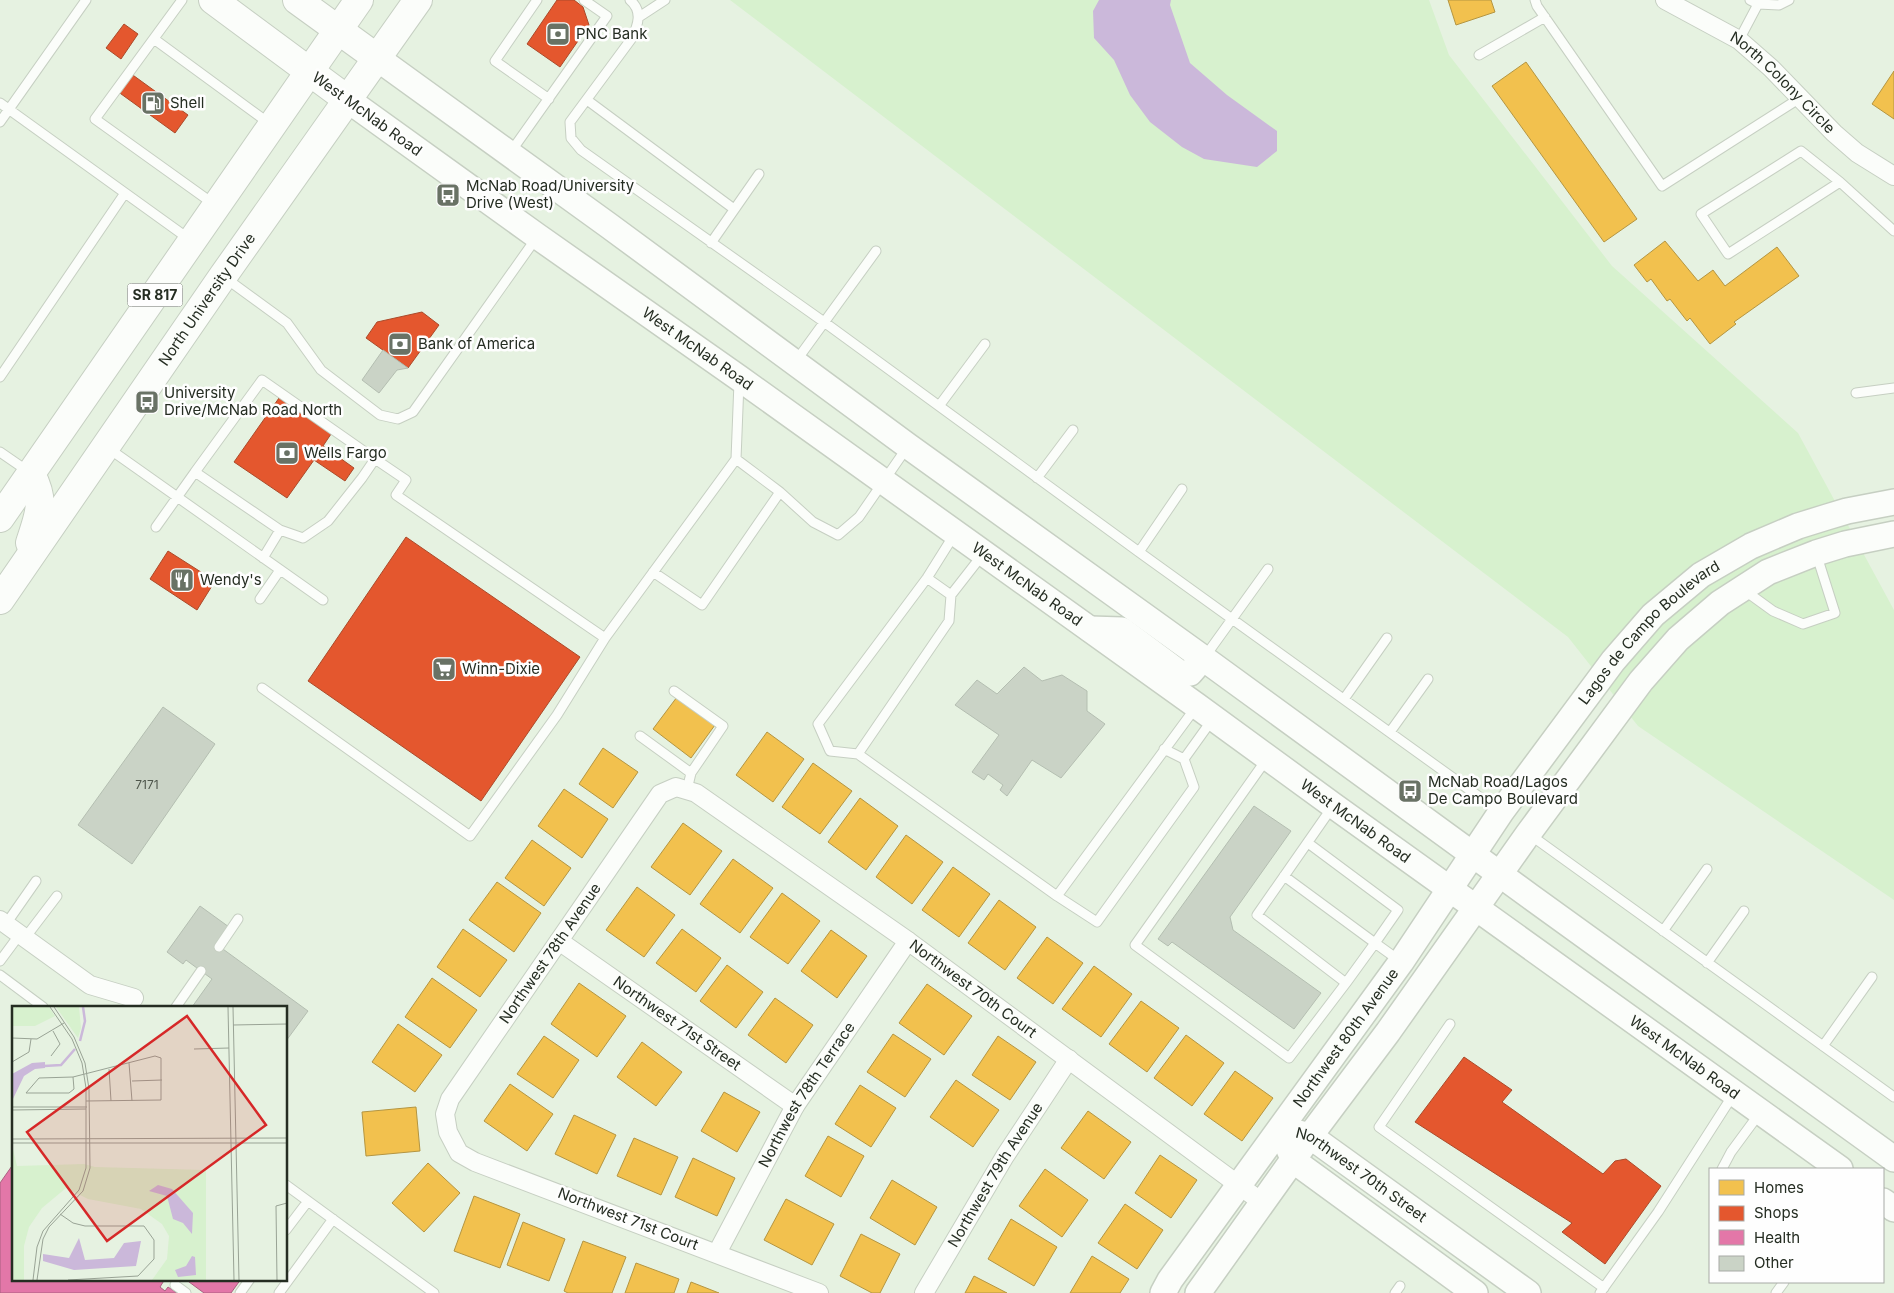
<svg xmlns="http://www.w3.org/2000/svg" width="1894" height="1293" viewBox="0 0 1894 1293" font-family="Inter,sans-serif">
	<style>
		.green { fill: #d7f1ce }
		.water { fill: #cbb8da }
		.homes { fill: #f2c14e; stroke: #b49541 }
		.shops { fill: #e4572e; stroke: #ab4a2a }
		.health { fill: #e377a8; stroke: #aa6180 }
		.building { fill: #cad3c6; stroke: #b4beb1 }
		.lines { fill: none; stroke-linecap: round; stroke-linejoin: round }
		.lane-casing { stroke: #c6cfc2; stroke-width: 11 }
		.street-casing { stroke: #c6cfc2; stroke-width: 20 }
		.secondary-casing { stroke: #c6cfc2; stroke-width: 28 }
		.primary-casing { stroke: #c6cfc2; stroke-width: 30 }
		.lane { stroke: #fbfdfa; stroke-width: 9 }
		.street { stroke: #fbfdfa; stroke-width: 18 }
		.secondary { stroke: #fbfdfa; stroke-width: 25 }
		.primary { stroke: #fbfdfa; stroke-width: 28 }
		.labels { text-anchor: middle; stroke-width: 5; stroke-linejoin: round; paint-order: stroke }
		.number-label { font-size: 12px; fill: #4e564b }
		.shield { fill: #fefefe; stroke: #666c64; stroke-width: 1 }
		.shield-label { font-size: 14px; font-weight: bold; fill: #252d22 }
		.poi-label { font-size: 15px; fill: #252d22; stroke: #fefefe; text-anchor: start }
		.street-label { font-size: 15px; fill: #252d22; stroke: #fefefe }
		.inset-river { fill: none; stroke: #cbb8da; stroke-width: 2.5 }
		.inset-road { fill: none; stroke: #99a395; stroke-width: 1 }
		.view { fill: #d62828; fill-opacity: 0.15; stroke: #d62828; stroke-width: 2.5 }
		.inset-edge { fill: none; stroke: #252d22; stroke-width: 2.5 }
	</style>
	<rect width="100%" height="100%" fill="#e6f2e1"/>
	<!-- green -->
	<path class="green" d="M730,0H1429L1449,55L1612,266L1798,433L1894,610V900L1638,726L1568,637Z"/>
	<!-- water -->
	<path class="water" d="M1099,0H1171L1170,5L1190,63L1227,95L1277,131V151L1257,167L1204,159L1182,147L1150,122L1130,95L1114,60L1094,38L1093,11Z"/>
	<!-- homes -->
	<path class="homes" d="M1448,0H1491L1495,12L1456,25Z
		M1526,62L1637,219L1604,242L1492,86Z
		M1894,71V119L1872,104Z
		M1665,241L1698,281L1713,270L1725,286L1777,247L1799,276L1734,322L1736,324L1710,344L1690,318L1687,321L1670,299L1667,301L1651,279L1647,282L1634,265Z
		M677,697L715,725L691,758L653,729Z
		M767,732L804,759L773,802L736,775Z
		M603,748L638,772L613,808L579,784Z
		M813,763L852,791L820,834L782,807Z
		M564,789L608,819L582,858L538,826Z
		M860,798L898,826L866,870L828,842Z
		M683,823L722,851L690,895L651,867Z
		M906,835L943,862L912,904L876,877Z
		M532,840L571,868L544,906L505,878Z
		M733,859L773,888L740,933L700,904Z
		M953,867L990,894L959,937L922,910Z
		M497,882L541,913L514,952L469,920Z
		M637,887L675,915L644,957L606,930Z
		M782,893L820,921L788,964L750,937Z
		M999,900L1036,927L1005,970L968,943Z
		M463,929L507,960L480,997L437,967Z
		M682,929L721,958L696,992L656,963Z
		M831,930L867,956L837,998L801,971Z
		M1047,937L1083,963L1053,1004L1017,978Z
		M727,965L763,992L736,1028L700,1001Z
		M1094,966L1132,994L1101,1037L1062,1009Z
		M432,978L477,1010L450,1048L405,1017Z
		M579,983L626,1016L597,1057L551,1024Z
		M927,984L972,1016L944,1055L899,1023Z
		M775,998L813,1025L786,1063L748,1035Z
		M1141,1001L1179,1028L1147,1072L1109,1044Z
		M398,1024L442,1055L415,1092L372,1062Z
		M893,1034L931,1059L905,1097L867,1072Z
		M1186,1035L1224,1063L1192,1106L1154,1078Z
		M544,1036L579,1060L553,1098L517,1074Z
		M998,1036L1036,1062L1010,1100L972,1075Z
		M642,1042L682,1072L656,1106L617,1077Z
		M1235,1071L1273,1098L1242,1141L1204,1114Z
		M956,1080L999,1110L973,1147L930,1117Z
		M510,1084L553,1114L527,1151L484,1121Z
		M860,1085L896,1108L871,1147L835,1124Z
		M724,1092L760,1112L737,1152L701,1131Z
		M416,1107L420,1151L366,1156L362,1112Z
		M1088,1111L1131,1142L1104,1179L1061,1148Z
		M574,1115L616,1135L597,1174L555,1154Z
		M828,1136L864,1156L841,1197L805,1176Z
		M634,1138L678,1157L661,1195L617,1176Z
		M1160,1155L1197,1180L1171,1218L1135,1193Z
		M693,1158L735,1178L717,1216L675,1197Z
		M428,1163L460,1193L424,1232L392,1203Z
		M1045,1169L1088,1200L1062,1237L1019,1206Z
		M892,1180L937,1207L915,1245L870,1218Z
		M474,1196L520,1214L500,1268L454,1251Z
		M786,1199L834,1224L812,1265L764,1240Z
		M1125,1204L1163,1230L1137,1269L1098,1243Z
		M1011,1219L1057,1247L1034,1286L988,1259Z
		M523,1222L565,1239L549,1281L507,1265Z
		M861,1234L900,1254L880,1293H872L840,1276Z
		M583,1241L626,1257L612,1293H568L564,1291Z
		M1092,1256L1129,1279L1120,1293H1070Z
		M636,1263L679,1279L674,1293H625Z
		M974,1276L1007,1293H965Z
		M691,1282L719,1293H687Z"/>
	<!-- shops -->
	<path class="shops" d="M557,0H574L583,7L589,25L560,67L527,44Z
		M124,24L138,34L121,59L106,48Z
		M130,73L188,115L175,133L117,91Z
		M422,312L439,325L408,368L366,338L377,322Z
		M279,398L331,434L323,446L354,468L345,481L314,460L287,498L234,462Z
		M406,537L580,657L481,801L308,681Z
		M168,551L215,581L197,610L150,579Z
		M1464,1057L1512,1090L1502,1102L1603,1174L1615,1161L1626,1159L1661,1186L1605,1264L1562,1232L1572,1223L1415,1122Z"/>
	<!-- health -->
	<path class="health" d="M14,1163V1279H165L160,1287L165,1291L168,1287L177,1293H0V1183Z
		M185,1279H241L231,1293H204Z"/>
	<!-- building -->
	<path class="building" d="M383,350L408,368L397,370L379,393L362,380Z
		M1024,667L1042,681L1062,675L1087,691V711L1105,724L1061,778L1032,760L1007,796L1000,790L1003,785L988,774L984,780L972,772L999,735L955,705L977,680L997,694Z
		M163,707L215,744L132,864L78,825Z
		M1254,806L1291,831L1230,917L1233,930L1321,993L1294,1029L1172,942L1168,946L1158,939Z
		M200,906L229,927L216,944L308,1011L286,1041V1007H192L212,979L186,960L183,964L167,952Z"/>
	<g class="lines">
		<!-- lane casing -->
		<g class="lane-casing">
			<path id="lane" d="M182,0L95,119L215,205
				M537,0L495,61L549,99
				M630,0C643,11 638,25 632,38L570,122L571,138L581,150L824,322L1139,552L1499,811
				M1535,0L1537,6L1662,186L1800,98
				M1758,4L1779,5L1789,0
				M639,17L665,0
				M154,39L270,124
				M1739,40L1758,4L1750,0
				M1479,55L1545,17
				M587,100L734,209
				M0,103L189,239
				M0,122L86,0
				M510,153L607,16L584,0
				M1840,182L1728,254L1701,214L1801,151L1840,182L1894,231
				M711,243L759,174
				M224,277L287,323L321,370L380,415L398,419L413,412L537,237
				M796,361L876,251
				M0,377L125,193
				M1856,393L1894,388
				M939,406L985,344
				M108,448L323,600
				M0,452L29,472
				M195,472L262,380L375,459
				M1037,478L1073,430
				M780,492L813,522L838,535L859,517L908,446
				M156,527L195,472L280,530L263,558
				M280,530L303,538L328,521L362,478L375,459L406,480L396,495L605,638L736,459L739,382
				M954,535L927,578L818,724L830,751L858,754L1057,896L1097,922L1194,787L1184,759L1212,720
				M1139,552L1182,489
				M653,572L702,605L780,492L736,459
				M927,578L951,595
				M1744,590L1773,611L1803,624L1835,613L1816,553
				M260,599L280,570
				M1204,658L1268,569
				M262,688L470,836L557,715L605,638
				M674,691L723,726L691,773L687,790
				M1344,699L1387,638
				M1390,732L1428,679
				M640,736L691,773
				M1164,749L1184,759
				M858,754L949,621L951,595L983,554
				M1266,760L1135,945L1289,1058L1346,983
				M1529,834L1894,1097
				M1308,843L1398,910L1375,943L1400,961
				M1284,876L1375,943L1346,983L1257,915L1333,806
				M1057,896L1196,707
				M6,924L36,881
				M1663,931L1707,869
				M25,938L57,896
				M219,947L238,919
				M0,961L20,934
				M1707,963L1744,911
				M0,975L43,1007
				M176,1007L201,971
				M1450,1024L1379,1127L1604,1288
				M1823,1046L1872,977
				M1722,1169L1731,1152L1759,1114
				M286,1185L434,1293
				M286,1230L308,1201
				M175,1285L186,1293
				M240,1293L250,1279
				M279,1293L333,1219
				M1395,1293L1400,1286
				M1600,1293L1658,1212L1733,1095
				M1776,1293L1784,1282"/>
		</g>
		<!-- street casing -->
		<g class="street-casing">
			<g id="street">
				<path id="s1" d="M1665,0L1739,40L1771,68L1834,133L1857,153L1894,176"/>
				<path d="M0,920L90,985L134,998"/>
				<path id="s2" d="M559,941L795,1106"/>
				<path id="s3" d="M717,1253L795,1106L908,941"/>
				<path id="s4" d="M819,1293L475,1162L459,1153L448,1132L445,1114L450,1099L660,794L676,787L696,793L908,941L1263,1203"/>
				<path id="s5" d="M924,1293L1005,1156L1069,1059"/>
			</g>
		</g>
		<!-- secondary casing -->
		<g class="secondary-casing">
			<g id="secondary">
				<path d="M377,58L608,225L908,446L1203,658L1531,897L1894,1159"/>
				<path id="s6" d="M348,100L537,236L739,378L1197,706L1334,806L1840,1169"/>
				<path d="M1090,629L1122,630L1181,674L1190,673L1203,658"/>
				<path id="s7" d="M1294,1132L1310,1136L1528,1293"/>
				<path d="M1288,1147L1294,1161L1475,1293"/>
				<path d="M1883,1201L1894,1209"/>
				<path id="s8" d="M1163,1293L1170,1280L1401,962L1501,812L1613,661L1653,615L1701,575L1751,546L1798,526L1827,517L1847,511L1894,502"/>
				<path d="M1198,1293L1310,1136L1388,1032L1528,834L1641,681L1678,639L1720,603L1768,572L1816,553L1845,544L1894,534"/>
			</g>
		</g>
		<!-- primary casing -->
		<g class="primary-casing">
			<g id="primary">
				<path d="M213,0L348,100"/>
				<path d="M297,0L377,58"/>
				<path d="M0,518L359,0"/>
				<path d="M30,543C39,514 46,503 31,474"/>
				<path id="s9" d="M0,600L223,276L418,0"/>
			</g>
		</g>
		<!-- lane -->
		<use href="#lane" class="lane"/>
		<!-- street -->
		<use href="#street" class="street"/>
		<!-- secondary -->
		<use href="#secondary" class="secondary"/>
		<!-- primary -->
		<use href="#primary" class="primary"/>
	</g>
	<!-- icons -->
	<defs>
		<g id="bank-square" transform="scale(1.25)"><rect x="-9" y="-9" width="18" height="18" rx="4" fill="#697265" stroke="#fefefe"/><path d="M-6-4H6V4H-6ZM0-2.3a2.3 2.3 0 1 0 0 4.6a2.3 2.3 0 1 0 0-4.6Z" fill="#fff"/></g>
		<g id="fuel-square" transform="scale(1.25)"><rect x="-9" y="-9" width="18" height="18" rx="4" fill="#697265" stroke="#fefefe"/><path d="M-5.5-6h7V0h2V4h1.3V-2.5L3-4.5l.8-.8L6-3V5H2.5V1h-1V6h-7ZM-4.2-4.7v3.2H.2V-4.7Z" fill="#fff"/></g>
		<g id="bus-square" transform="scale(1.25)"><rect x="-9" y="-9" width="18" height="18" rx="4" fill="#697265" stroke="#fefefe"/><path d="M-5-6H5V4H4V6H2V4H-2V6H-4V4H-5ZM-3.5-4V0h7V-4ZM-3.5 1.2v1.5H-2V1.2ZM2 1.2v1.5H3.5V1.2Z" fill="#fff"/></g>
		<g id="restaurant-square" transform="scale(1.25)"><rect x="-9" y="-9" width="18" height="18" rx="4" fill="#697265" stroke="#fefefe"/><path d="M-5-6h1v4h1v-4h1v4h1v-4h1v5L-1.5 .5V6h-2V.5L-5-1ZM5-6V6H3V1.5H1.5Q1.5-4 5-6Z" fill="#fff"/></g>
		<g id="supermarket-square" transform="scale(1.25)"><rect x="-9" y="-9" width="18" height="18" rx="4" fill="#697265" stroke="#fefefe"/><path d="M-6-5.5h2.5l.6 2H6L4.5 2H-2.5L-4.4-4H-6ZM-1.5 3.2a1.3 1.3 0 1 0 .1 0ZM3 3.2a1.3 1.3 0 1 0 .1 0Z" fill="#fff"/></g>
	</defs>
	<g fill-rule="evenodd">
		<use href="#bank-square" x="558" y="34"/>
		<use href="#fuel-square" x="153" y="103"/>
		<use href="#bus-square" x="448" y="195"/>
		<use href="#bank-square" x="400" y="344"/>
		<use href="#bus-square" x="147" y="402"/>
		<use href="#bank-square" x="287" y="453"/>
		<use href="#restaurant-square" x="182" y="580"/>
		<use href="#supermarket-square" x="444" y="669"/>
		<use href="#bus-square" x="1410" y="791"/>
	</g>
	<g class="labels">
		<!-- number labels -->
		<g class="number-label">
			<text x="147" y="789">7171</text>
		</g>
		<!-- shield labels -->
		<rect class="shield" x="127.5" y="283.5" width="55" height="23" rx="4"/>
		<g class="shield-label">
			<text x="155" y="300">SR 817</text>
		</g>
		<!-- poi labels -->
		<g class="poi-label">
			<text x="576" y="39">PNC Bank</text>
			<text x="170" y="108">Shell</text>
			<text x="466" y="191">McNab Road/University<tspan x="466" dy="17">Drive (West)</tspan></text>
			<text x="418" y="349">Bank of America</text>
			<text x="164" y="398">University<tspan x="164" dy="17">Drive/McNab Road North</tspan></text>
			<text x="304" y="458">Wells Fargo</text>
			<text x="200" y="585">Wendy's</text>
			<text x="462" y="674">Winn-Dixie</text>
			<text x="1428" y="787">McNab Road/Lagos<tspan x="1428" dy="17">De Campo Boulevard</tspan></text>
		</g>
		<!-- street labels -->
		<g class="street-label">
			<text dy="5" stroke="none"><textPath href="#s1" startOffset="145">North Colony Circle</textPath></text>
			<text transform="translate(367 114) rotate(36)" y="5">West McNab Road</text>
			<text dy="5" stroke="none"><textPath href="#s9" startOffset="365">North University Drive</textPath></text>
			<text dy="5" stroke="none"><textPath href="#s6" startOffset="429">West McNab Road</textPath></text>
			<text dy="5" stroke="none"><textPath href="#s6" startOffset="834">West McNab Road</textPath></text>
			<text dy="5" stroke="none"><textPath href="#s8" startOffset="822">Lagos de Campo Boulevard</textPath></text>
			<text dy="5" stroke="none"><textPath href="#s6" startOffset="1239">West McNab Road</textPath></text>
			<text dy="5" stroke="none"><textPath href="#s4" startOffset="621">Northwest 78th Avenue</textPath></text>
			<text dy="5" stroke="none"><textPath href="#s4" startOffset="1192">Northwest 70th Court</textPath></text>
			<text dy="5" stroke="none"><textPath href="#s2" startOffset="144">Northwest 71st Street</textPath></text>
			<text dy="5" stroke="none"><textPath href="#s8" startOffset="314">Northwest 80th Avenue</textPath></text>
			<text dy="5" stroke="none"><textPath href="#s6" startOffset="1644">West McNab Road</textPath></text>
			<text dy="5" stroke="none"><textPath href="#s3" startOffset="182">Northwest 78th Terrace</textPath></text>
			<text dy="5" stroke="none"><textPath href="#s5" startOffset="138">Northwest 79th Avenue</textPath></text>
			<text dy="5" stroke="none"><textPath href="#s7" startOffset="80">Northwest 70th Street</textPath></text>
			<text transform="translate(628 1219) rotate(21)" y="5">Northwest 71st Court</text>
		</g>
	</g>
	<!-- overview -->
	<g transform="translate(12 1006)">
		<rect width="275" height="275" fill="#e6f2e1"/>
		<path d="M0,1H37L43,10L23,20H0ZM44,1H67L69,22L66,32ZM0,139L5,160L72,158L83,161L194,164V274H140L155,253L157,230L150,218L129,203L76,193L54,182L30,202L17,221L12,240V274H0Z" fill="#d7f1ce"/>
		<path d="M33,56V62L23,63L12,70L0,95V68L20,57ZM146,179L160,183L181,207L180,228L171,217L161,213L155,190L137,185ZM67,232L73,254L102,252L112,237L129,235L124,260L62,264L31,255V248L57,252ZM180,250L183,251L184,269L166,271L163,264L174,260Z" fill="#cbb8da"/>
		<path class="inset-river" d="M68,35L73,15L71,1M32,60L49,59L63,43"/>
		<path class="inset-road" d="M216,1L222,274M221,1L227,274M221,19L275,18M0,32L25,33L52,17M182,43L217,42M39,50L48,38L41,25M0,56L17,46L19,33M117,57L120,95M97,63L99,95M61,71L27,72L14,87H57L62,83L61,71L143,50L149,52V94L74,95M120,75L150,74M0,101H75M0,104L74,103M0,133L275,132M0,137H275M48,208L61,217L73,220H132L142,234V253L126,270L56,274M21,274L25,241L31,225L67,184L74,162V82L70,57L60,33L38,1M25,274L31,233L37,221L71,185L78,162L77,83L73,57L62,31L42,1M265,274L264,200L275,197"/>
		<path class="view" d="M175,10L254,119L95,235L15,126Z"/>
		<rect width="275" height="275" class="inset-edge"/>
	</g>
	<!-- legend -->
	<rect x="1709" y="1168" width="175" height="115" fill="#fefefe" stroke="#a7aaa6"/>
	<rect x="1719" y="1180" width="25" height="15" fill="#f2c14e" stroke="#a7aaa6"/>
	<text x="1754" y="1193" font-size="15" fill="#252d22">Homes</text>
	<rect x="1719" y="1206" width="25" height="15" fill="#e4572e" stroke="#a7aaa6"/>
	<text x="1754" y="1218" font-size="15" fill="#252d22">Shops</text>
	<rect x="1719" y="1230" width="25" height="15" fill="#e377a8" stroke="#a7aaa6"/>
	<text x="1754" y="1243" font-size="15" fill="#252d22">Health</text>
	<rect x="1719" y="1256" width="25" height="15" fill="#cad3c6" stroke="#a7aaa6"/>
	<text x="1754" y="1268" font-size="15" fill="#252d22">Other</text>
</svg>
